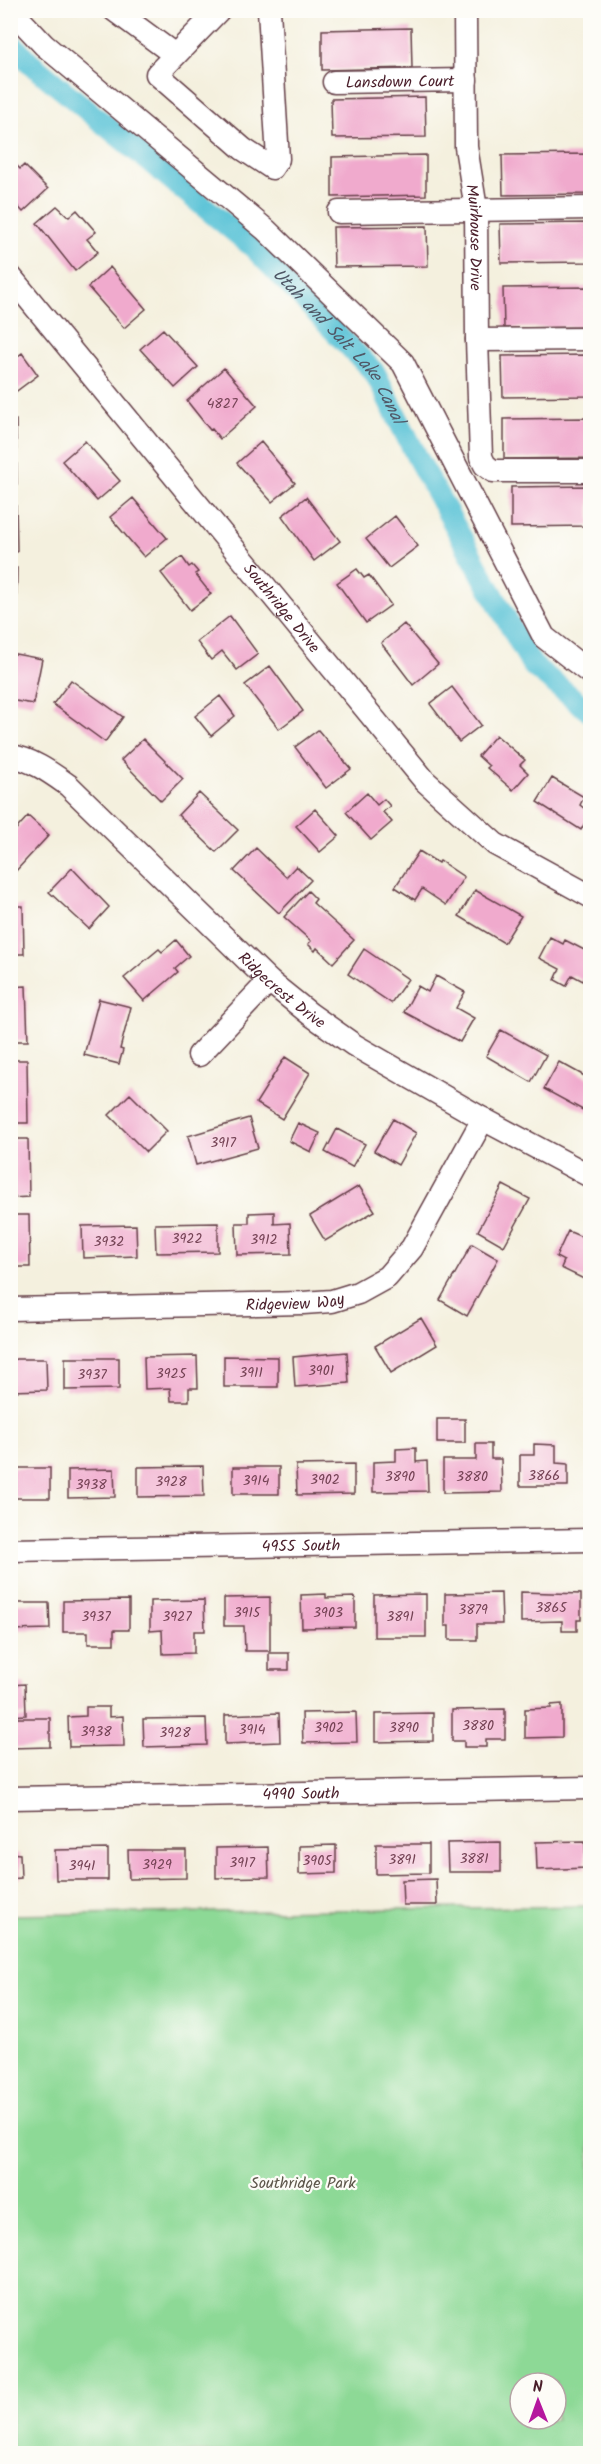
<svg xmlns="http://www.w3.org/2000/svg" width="601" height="2464" viewBox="0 0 601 2464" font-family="Kalam,sans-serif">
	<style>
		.green { fill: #8dd996; stroke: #6c7c60; stroke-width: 1.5; fill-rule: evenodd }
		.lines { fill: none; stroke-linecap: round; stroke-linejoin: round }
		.canal { stroke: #5ac3d7; stroke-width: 22 }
		.building { fill: #f0aacd }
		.minor-casing { stroke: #643e46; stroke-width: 25 }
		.minor { stroke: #fff; stroke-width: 22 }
		.labels { text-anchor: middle; stroke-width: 4.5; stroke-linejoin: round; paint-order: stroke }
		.number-label { font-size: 14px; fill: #744254 }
		.street-label { font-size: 16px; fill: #4a1f2b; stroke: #fdfcf7 }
		.park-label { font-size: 16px; fill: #5e574b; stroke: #fdfcf7 }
		.water-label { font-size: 18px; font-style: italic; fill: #505867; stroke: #fdfcf7 }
	</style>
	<rect width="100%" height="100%" fill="#fdfcf7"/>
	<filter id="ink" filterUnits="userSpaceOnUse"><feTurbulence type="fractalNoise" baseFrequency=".0167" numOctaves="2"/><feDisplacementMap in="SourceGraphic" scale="12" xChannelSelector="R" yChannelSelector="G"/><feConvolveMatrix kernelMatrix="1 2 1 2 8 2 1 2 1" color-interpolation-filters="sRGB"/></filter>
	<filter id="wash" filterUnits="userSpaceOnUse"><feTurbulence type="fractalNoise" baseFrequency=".008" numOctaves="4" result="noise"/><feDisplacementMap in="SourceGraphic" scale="24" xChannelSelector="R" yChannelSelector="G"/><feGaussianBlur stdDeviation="1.35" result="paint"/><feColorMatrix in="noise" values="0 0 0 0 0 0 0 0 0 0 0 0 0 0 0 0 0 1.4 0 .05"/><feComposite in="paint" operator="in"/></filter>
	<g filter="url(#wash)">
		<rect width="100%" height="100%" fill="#f4f0de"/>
		<!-- green -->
		<path class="green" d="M590,1906V2453H11V1915ZM520,2383H556V2419H520Z"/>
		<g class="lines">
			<!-- canal -->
			<path class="canal" id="s1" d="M10,42L30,63L253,247L375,373L419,461L532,665L590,712"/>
		</g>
		<g id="blocks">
			<!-- building -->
			<path class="building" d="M411,28L412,68L322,70V30Z
				M425,97L426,137L332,138L331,99Z
				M590,154V194L503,195L502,155Z
				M426,155V195L332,197V157Z
				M10,159L20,169L24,165L48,189L23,212L10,198Z
				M57,206L69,217L77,210L96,232L87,239L98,252L75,271L37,223Z
				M590,223V262L501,263L500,224Z
				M427,226L428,266L334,267L333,227Z
				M110,267L146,309L124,328L88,287Z
				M590,287V327L504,328L503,288Z
				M163,329L198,367L175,388L140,349Z
				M22,353L38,375L10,396V362Z
				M590,355V396L503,397L502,356Z
				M224,368L257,406L220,439L212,429L210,430L187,401Z
				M590,418V458L504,459V419Z
				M10,420H16L17,484H10Z
				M85,441L120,481L97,501L62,461Z
				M261,442L295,483L272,502L237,463Z
				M590,486V526L511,527V487Z
				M306,497L340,541L314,561L282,516Z
				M133,498L167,538L144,557L110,517Z
				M10,503H16L17,552H10Z
				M395,516L418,546L389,568L366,539Z
				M182,557L189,567L192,565L198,572L195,574L211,594L190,610L161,573Z
				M10,568H17L16,621H10Z
				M357,569L364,578L369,575L391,605L366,623L337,583Z
				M230,616L258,654L237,670L222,651L211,660L197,642Z
				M404,624L438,664L413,685L381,643Z
				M10,653L42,659L33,704L10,700Z
				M270,666L303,711L279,729L245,685Z
				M71,680L123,717L105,742L53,704Z
				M452,687L481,725L459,742L430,704Z
				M220,696L235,716L211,736L195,716Z
				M318,730L351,769L326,788L295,747Z
				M496,735L525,760L520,765L528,773L513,790L487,768L489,766L478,756Z
				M143,739L183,779L161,801L121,760Z
				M552,778L584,797L580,805L590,813L581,830L537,802Z
				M199,793L238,830L216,852L178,815Z
				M367,793L377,805L384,799L390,806L383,812L392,822L371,840L346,812Z
				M315,809L339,836L320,852L296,826Z
				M28,816L49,835L14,873L10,870V836Z
				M256,848L286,877L296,866L311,880L279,913L234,871Z
				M419,851L438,863L440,861L464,877L446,905L422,889L415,900L395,887Z
				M72,868L109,907L89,929L49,892Z
				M475,890L521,916L504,943L459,916Z
				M308,891L316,899L313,903L354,940L333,963L317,948L315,951L308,944L311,941L284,917Z
				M10,906H23L24,954H10Z
				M550,937L563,944L565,940L590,953V968L583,981L572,975L566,986L555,980L560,969L539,958Z
				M176,940L189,956L175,968L178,972L144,1001L124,978L159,949L162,952Z
				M364,949L408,979L391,1003L348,974Z
				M436,976L465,992L456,1008L474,1018L460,1042L404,1012L418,986L428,992Z
				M26,986L28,1041H10V987Z
				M99,999L131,1007L120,1049L123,1050L119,1064L84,1055Z
				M501,1030L546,1055L531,1082L486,1056Z
				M285,1057L310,1073L282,1119L256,1103Z
				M10,1060H27L28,1123H10Z
				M559,1062L590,1079V1114L544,1089Z
				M130,1094L167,1131L146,1152L109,1115Z
				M249,1118L258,1148L196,1165L188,1136Z
				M393,1119L416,1133L398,1165L374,1151Z
				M298,1123L320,1133L311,1152L289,1141Z
				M337,1129L365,1144L352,1167L325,1152Z
				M10,1139H28L29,1197L10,1198Z
				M503,1185L530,1199L504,1246L478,1231Z
				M359,1186L375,1211L325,1241L310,1216Z
				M274,1212V1224L290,1223L291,1254L237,1255L236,1223H249V1213Z
				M10,1215H29L30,1267H10Z
				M218,1223V1252L156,1253L155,1224Z
				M136,1225L137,1256L83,1258L82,1226Z
				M568,1231L582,1237L583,1235L590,1238V1282L561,1268L564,1261L556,1257Z
				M472,1244L498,1259L467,1316L440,1300Z
				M421,1318L437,1345L391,1373L375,1346Z
				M347,1352L349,1383L295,1387L293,1357Z
				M197,1356L198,1388H189V1401H171L170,1388L145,1389L144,1357Z
				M224,1356L278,1357V1387H224Z
				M65,1358H119V1389L65,1390Z
				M16,1359H46L47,1390L10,1391V1361Z
				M437,1419H465V1443H437Z
				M476,1444H491V1459H501L502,1492L443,1493V1460H476Z
				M534,1444L556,1445V1463L568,1464V1486H520V1455H534Z
				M416,1448V1462L427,1461L428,1491L373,1492V1462L396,1461V1449Z
				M354,1464V1494L297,1495L296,1465Z
				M203,1466L204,1496L138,1497V1467Z
				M233,1467H279V1494H233Z
				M10,1468H50V1498H10Z
				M114,1469L115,1497L68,1498V1470Z
				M521,1592L581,1594V1620H577V1631H562V1621L521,1622Z
				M501,1593L502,1624H477V1640H449V1626H445V1594Z
				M326,1594V1598L355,1597V1627L302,1628L301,1595Z
				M426,1594V1637H374V1595Z
				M270,1597V1651H245L244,1626H224V1598Z
				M129,1600V1630H114V1644H88V1632H63V1601Z
				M204,1600L205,1631H194V1653L163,1654L162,1630L150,1631V1601Z
				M10,1603H49L50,1629L10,1630Z
				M269,1653H289V1670H269Z
				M25,1684L26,1715L10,1716V1685Z
				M562,1704V1737L525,1738V1709L551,1708V1705Z
				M86,1707H109V1717L123,1716L124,1746L69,1747L68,1717L86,1716Z
				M505,1709V1739H486V1747H464V1741H452V1710Z
				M356,1712L357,1742L303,1743L302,1713Z
				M279,1713L280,1742L225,1744V1715Z
				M433,1713V1741L375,1742V1714Z
				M10,1718H50V1747L10,1748Z
				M206,1718L207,1745L144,1747L143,1719Z
				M585,1841L586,1868L537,1870L536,1842Z
				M501,1842V1872H448L447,1843Z
				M376,1844H429V1873L376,1874Z
				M336,1845V1873L299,1874V1846Z
				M268,1847L269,1877L216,1878V1848Z
				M108,1849V1880H56L55,1850Z
				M128,1850H186V1878L129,1879Z
				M10,1853L20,1854L21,1878L10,1879Z
				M436,1879L437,1905H403L402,1880Z"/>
		</g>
	</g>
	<g filter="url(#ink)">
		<use href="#blocks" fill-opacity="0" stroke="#643e46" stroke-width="1.5"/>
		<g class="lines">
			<!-- minor casing -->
			<g class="minor-casing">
				<g id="minor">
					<path d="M11,10L44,45L266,230L403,363L544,637L590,673"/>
					<path d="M114,10L175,55"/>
					<path d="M219,10L157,74L243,149L272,168L278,159L269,10"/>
					<path id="s2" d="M465,10L466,147L476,209L477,340L481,457L485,465L493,471H590"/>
					<path id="s3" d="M334,82L466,80"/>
					<path d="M339,212L590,208"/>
					<path id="s4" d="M10,276L425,781L495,844L590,896"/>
					<path d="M477,340L590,339"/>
					<path id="s5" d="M10,756C32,759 51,773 68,785L269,981L310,1014L354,1045L483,1119L590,1176"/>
					<path d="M199,1055L269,981"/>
					<path id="s6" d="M10,1309L303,1303L332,1301L358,1293L387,1277L412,1248L483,1119"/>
					<path id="s7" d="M10,1550L590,1540"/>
					<path id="s8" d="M10,1798L590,1788"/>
				</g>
			</g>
			<!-- minor -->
			<use href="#minor" class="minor"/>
		</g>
	</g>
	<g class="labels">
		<!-- number labels -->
		<g class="number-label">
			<text x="222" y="408">4827</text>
			<text x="223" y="1147">3917</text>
			<text x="187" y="1243">3922</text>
			<text x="264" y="1244">3912</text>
			<text x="109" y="1246">3932</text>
			<text x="321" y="1375">3901</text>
			<text x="251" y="1377">3911</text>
			<text x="171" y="1378">3925</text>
			<text x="92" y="1379">3937</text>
			<text x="544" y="1480">3866</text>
			<text x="400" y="1481">3890</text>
			<text x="472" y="1481">3880</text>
			<text x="325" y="1484">3902</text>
			<text x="256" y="1485">3914</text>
			<text x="171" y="1486">3928</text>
			<text x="91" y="1489">3938</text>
			<text x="551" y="1612">3865</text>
			<text x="473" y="1614">3879</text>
			<text x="247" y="1617">3915</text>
			<text x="328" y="1617">3903</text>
			<text x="96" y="1621">3937</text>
			<text x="177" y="1621">3927</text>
			<text x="400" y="1621">3891</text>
			<text x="478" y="1730">3880</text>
			<text x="329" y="1732">3902</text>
			<text x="404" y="1732">3890</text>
			<text x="252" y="1734">3914</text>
			<text x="96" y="1736">3938</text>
			<text x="175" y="1737">3928</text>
			<text x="474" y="1863">3881</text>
			<text x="402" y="1864">3891</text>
			<text x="317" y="1865">3905</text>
			<text x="242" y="1867">3917</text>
			<text x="157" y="1869">3929</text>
			<text x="82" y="1870">3941</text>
		</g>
		<!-- street labels -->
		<g class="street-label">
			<text dy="6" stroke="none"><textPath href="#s3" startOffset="66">Lansdown Court</textPath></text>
			<text dy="6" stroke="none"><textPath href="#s2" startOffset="228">Muirhouse Drive</textPath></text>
			<text dy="6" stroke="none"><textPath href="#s4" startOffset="429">Southridge Drive</textPath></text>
			<text dy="6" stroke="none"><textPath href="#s5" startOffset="362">Ridgecrest Drive</textPath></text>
			<text dy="6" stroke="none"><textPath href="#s6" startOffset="285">Ridgeview Way</textPath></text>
			<text dy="6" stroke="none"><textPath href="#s7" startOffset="291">4955 South</textPath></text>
			<text dy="6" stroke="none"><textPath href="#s8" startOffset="291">4990 South</textPath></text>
		</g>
		<!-- park labels -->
		<g class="park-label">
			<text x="303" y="2188">Southridge Park</text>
		</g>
		<!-- water labels -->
		<g class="water-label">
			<text dy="6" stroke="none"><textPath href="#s1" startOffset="450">Utah and Salt Lake Canal</textPath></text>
		</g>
	</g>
	<!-- margin -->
	<rect width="601" height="2464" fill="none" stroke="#fdfcf7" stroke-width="36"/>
	<!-- north arrow -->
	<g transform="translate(538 2401) rotate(359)"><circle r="28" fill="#fdfcf7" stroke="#b5a4a5" stroke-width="1.5"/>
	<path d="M0-4.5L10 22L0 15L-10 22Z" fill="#b5179e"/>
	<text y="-9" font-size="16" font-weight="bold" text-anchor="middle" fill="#4a1f2b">N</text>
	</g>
</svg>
